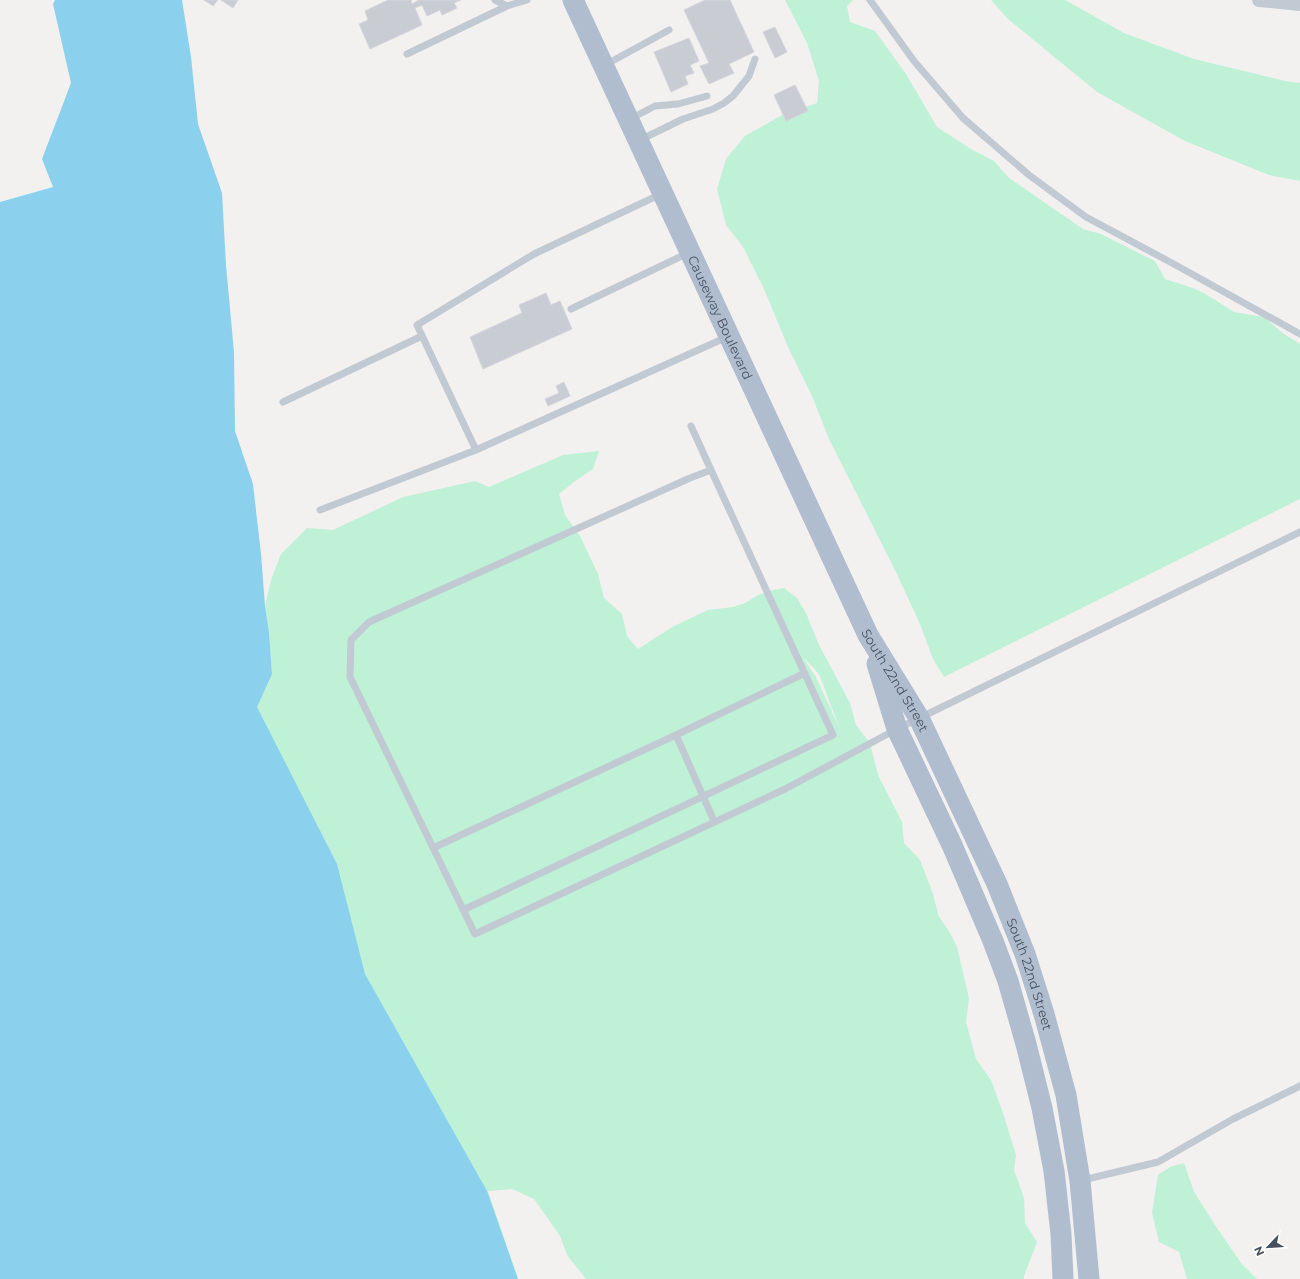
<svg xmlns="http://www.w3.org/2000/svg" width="1300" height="1279" viewBox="0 0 1300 1279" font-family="Montserrat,sans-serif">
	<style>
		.green { fill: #bff1d6; fill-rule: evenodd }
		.water { fill: #8bd1ee }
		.building { fill: #caccd3; stroke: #d4d6dc }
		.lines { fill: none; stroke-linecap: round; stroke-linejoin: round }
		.lane { stroke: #c1c9d2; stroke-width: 7 }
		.street { stroke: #c1c9d2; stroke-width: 14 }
		.primary { stroke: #b0bdcf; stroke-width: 21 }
		.labels { text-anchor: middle; stroke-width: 3; stroke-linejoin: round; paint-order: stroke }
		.street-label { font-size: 13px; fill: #48525e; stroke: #fff }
	</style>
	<rect width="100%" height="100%" fill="#f3f0f0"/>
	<!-- green -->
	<path class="green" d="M785,0H853L847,6L850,22L875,31L906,74L937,127L971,149L994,161L1009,178L1083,229L1101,234L1155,261L1165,279L1193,288L1204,293L1234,312L1264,317L1284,334L1300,344V499L944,677L933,659L920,624L896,572L829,439L812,396L788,347L764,289L743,247L726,225L717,189L726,159L745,136L784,114L817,103L819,81L807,43Z
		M991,0H1065L1124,33L1194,59L1285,81L1300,83V181L1269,175L1185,141L1097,92L1008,19Z
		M599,451L593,469L574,482L559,494L565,515L580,536L598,574L604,598L622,614L627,636L638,649L674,626L708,610L733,607L745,603L758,595L773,590L784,588L797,598L806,613L819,645L850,703L856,725L870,743L878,775L902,822L904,843L920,860L932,891L939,917L949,931L957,947L969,998L966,1022L976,1059L991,1080L1003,1113L1016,1155L1014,1170L1024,1198L1025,1223L1037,1242L1024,1276V1279H586L567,1255L560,1236L534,1199L512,1189L488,1191L518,1279L0,817L272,674L269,632L265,606L271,580L281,554L307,528L333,530L403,497L475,481L489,487L563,455ZM803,657L819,674L839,727L816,677Z
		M1184,1163L1194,1192L1215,1225L1241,1263L1257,1279H1187L1179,1252L1159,1242L1152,1213L1158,1175L1170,1167Z"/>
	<!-- water -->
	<path class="water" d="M55,0H182L191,57L198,124L222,193L226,265L234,352L235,431L253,484L261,554L265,606L269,632L272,674L257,707L337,864L365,974L487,1191L518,1279H0V202L53,187L42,159L71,83L53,4Z"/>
	<!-- building -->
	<path class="building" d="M204,0H218L213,6Z
		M221,0H238L233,8Z
		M388,0H411L412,4L419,0H461L454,3L457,8L442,15L440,10L427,16L422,5L415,8L422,25L370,49L359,24L368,20L365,11Z
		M705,0H730L754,52L729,64L734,73L709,84L700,66L709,63L684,10Z
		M775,27L787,52L775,58L763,32Z
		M689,38L699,61L690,65L694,73L685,76L688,84L671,92L654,52Z
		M795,85L808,111L786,121L774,95Z
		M546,293L551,305L560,301L572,329L483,369L470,337L522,313L519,305Z
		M564,382L570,396L548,406L545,399L559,393L556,386Z"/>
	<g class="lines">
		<!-- lane -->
		<path class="lane" d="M495,0L507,6L527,0
			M870,0L914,61L963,118L1029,175L1086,217L1172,263L1300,334
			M407,54L507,6
			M605,65L669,30
			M630,119L655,106L678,104L707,96
			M640,140L683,119L713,109L724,103L733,96L749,76L755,59
			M661,194L534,254L417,325L476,450L727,337
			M571,309L688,253
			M283,402L422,336
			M691,426L711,470L690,478L369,622L351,640L350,677L475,934L785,789L897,729L1300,532
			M320,510L476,450
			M676,735L714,821
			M433,848L676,735L805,673
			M463,910L833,735L711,470
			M1083,1180L1158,1162L1233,1119L1300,1086"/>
		<!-- street -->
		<path class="street" d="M1259,0L1300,4"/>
		<!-- primary -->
		<g class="primary">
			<path id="s1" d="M573,0L868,635L919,718L997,884L1025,954L1044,1014L1066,1095L1080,1181L1089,1279"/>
			<path d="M877,664L897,729L952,845L993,941L1008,981L1026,1044L1042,1108L1054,1171L1061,1234L1063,1279"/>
		</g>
	</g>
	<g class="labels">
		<!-- street labels -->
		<g class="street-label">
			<text dy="5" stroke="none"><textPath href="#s1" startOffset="350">Causeway Boulevard</textPath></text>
			<text dy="5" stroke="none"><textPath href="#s1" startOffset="753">South 22nd Street</textPath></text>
			<text dy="5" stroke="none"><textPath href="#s1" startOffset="1077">South 22nd Street</textPath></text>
		</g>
	</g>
	<!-- north arrow -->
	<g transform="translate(1268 1247) rotate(245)" stroke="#ffffff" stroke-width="3" paint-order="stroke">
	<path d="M0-3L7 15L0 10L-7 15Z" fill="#48525e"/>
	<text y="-6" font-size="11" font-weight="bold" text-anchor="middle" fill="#48525e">N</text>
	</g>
</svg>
